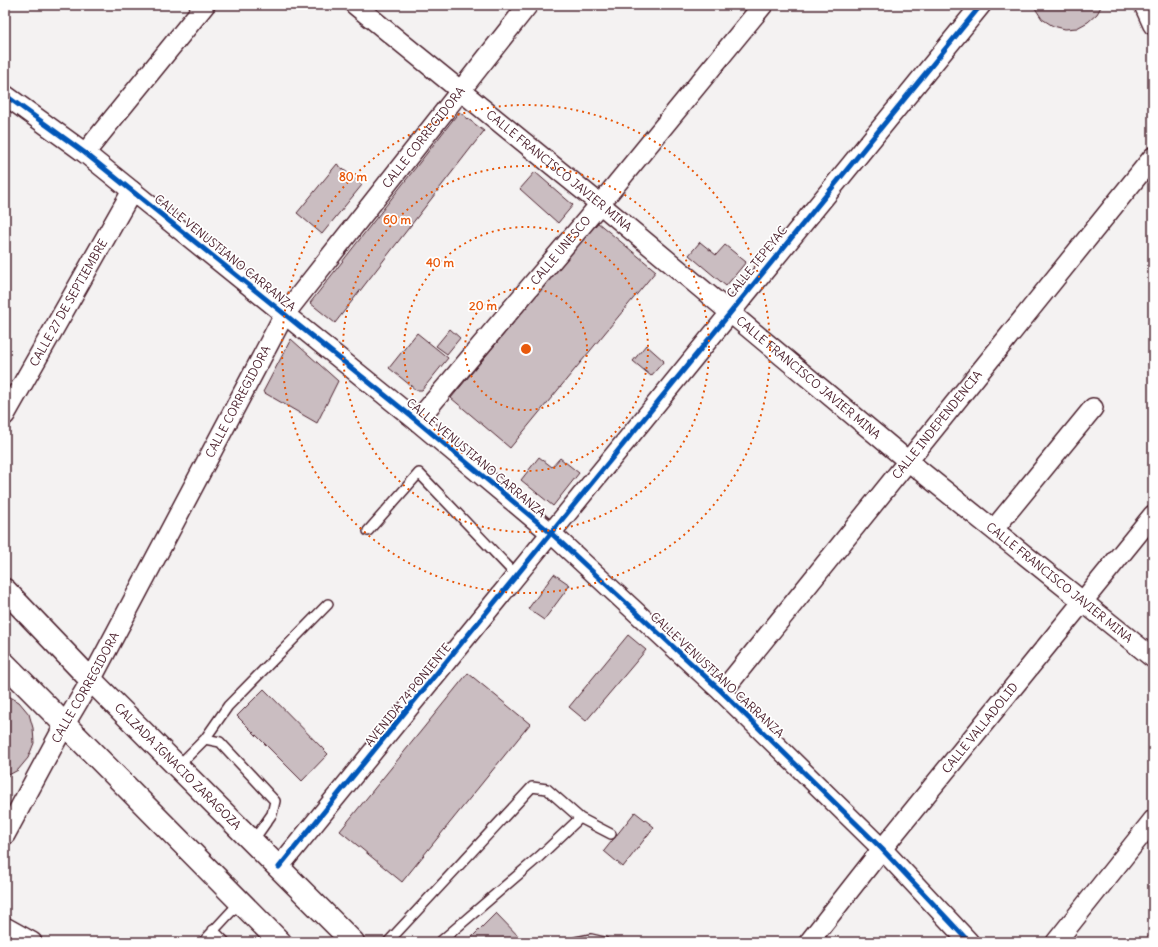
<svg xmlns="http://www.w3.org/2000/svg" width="1158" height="947" viewBox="0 0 1158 947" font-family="Delius,sans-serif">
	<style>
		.building { fill: #cabdc1; stroke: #4a1f2b }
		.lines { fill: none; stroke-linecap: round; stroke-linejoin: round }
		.service-casing { stroke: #4a1f2b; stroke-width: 12 }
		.minor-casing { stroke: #4a1f2b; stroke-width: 22 }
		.secondary-casing { stroke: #4a1f2b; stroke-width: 25 }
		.service { stroke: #fff; stroke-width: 9 }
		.minor { stroke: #fff; stroke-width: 19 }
		.secondary { stroke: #fff; stroke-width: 22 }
		.cycleway-casing { stroke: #fff; stroke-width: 8 }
		.cycleway { stroke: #0057b8; stroke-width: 5 }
		.ring { fill: none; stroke: #e8590c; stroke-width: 2; stroke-dasharray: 2 4 }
		.labels { text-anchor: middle; stroke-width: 3.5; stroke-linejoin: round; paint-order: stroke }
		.street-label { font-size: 12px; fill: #4a1f2b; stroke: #fff }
		.centre { fill: #e8590c; stroke: #fff; stroke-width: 2 }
		.ring-label { font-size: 12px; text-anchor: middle; font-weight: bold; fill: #e8590c; stroke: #fff; stroke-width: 3.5; stroke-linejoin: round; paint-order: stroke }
	</style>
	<rect width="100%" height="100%" fill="#f4f2f2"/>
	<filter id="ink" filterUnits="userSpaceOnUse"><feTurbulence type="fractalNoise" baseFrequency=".025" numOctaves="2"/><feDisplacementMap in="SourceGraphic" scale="8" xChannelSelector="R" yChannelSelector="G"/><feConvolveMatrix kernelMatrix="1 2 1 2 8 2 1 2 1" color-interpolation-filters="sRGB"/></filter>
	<g filter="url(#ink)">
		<!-- building -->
		<path class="building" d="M1033,5H1102L1097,14L1088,22L1077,28L1065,29L1053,26L1042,19Z
			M459,112L484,131L335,323L310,303Z
			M337,164L362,185L322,234L297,213Z
			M535,172L573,205L558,223L520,189Z
			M597,222L656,271L510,448L451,398Z
			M700,242L716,255L725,245L746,262L726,286L689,255Z
			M450,329L460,338L447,354L436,346Z
			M417,333L448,358L422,390H416L389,368Z
			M291,339L338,381L317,423L263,392Z
			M646,345L664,361L651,376L633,361Z
			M539,457L552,467L560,458L579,473L553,506L521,480Z
			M554,574L570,585L544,620L528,609Z
			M628,635L646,650L586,721L569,707Z
			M468,673L530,724L402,882L340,831Z
			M264,689L328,754L302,781L237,716Z
			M5,694L19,702L29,714L33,728L34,743L28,758L18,770L5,777Z
			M635,812L654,827L623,867L604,851Z
			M496,913L524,942H467Z"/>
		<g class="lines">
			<!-- service casing -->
			<g class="service-casing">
				<path id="service" d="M368,531L419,473L518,577
					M205,739L228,706L328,604
					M178,766L205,739L220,742L275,801L272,814L253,841
					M213,930L225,942
					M203,942L240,902
					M388,942L532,787L547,789L580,818
					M440,942L540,856L580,818L611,834
					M576,942L591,939L604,942"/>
			</g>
			<!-- minor casing -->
			<g class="minor-casing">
				<g id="minor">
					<path id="s1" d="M355,5L600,204L908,461L1153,658"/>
					<path d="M1144,5L1153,25"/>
					<path d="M5,95L85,153L417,421L552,534L722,692L882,849L969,942"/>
					<path d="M85,153L205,5"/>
					<path id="s2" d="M5,415L132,191"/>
					<path id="s3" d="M417,421L600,204L763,5"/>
					<path d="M994,529L1093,408"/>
					<path id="s4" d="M722,692L1153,157"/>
					<path id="s5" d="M5,835L65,724L91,680L284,315L528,5"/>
					<path d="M279,867C514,581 746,292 981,5"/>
					<path d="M5,927L32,942"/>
					<path id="s6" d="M809,942L882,849L1153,515"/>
					<path d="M1056,942L1153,820"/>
				</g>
			</g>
			<!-- secondary casing -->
			<g class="secondary-casing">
				<g id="secondary">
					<path id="s7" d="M5,590L91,680L353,942"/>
					<path d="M5,664L280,942"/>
				</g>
			</g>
			<!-- service -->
			<use href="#service" class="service"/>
			<!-- minor -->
			<use href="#minor" class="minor"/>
			<!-- secondary -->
			<use href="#secondary" class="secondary"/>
			<!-- cycleway casing -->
			<g class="cycleway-casing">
				<path id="cycleway" d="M5,95L85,153L417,421L552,534L722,692L882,849L969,942
					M279,867C514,581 746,292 981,5"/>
			</g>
			<!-- cycleway -->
			<use href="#cycleway" class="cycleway"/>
		</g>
	</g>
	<!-- distance rings -->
	<g class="ring">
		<circle cx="526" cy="349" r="61"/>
		<circle cx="526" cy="349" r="122"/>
		<circle cx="526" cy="349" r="183"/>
		<circle cx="526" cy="349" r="244"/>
	</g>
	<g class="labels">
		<!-- street labels -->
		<g class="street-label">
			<text dy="4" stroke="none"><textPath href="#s5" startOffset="816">CALLE CORREGIDORA</textPath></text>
			<text dy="4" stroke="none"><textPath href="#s1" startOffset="263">CALLE FRANCISCO JAVIER MINA</textPath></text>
			<text dy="4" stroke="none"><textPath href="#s3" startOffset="223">CALLE UNESCO</textPath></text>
			<text transform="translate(225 253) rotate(39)" y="4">CALLE VENUSTIANO CARRANZA</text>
			<text transform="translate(757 262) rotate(-51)" y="4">CALLE TEPEYAC</text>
			<text dy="4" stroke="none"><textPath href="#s2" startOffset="129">CALLE 27 DE SEPTIEMBRE</textPath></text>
			<text dy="4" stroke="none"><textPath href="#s1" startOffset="587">CALLE FRANCISCO JAVIER MINA</textPath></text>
			<text dy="4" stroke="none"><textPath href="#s5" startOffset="492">CALLE CORREGIDORA</textPath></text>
			<text dy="4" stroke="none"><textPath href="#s4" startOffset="343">CALLE INDEPENDENCIA</textPath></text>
			<text transform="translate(476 458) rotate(40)" y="4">CALLE VENUSTIANO CARRANZA</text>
			<text dy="4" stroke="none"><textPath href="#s1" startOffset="911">CALLE FRANCISCO JAVIER MINA</textPath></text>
			<text transform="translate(717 675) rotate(43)" y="4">CALLE VENUSTIANO CARRANZA</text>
			<text dy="4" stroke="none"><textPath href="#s5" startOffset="168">CALLE CORREGIDORA</textPath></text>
			<text transform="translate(408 695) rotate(-51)" y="4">AVENIDA 74 PONIENTE</text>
			<text dy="4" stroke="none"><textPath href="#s6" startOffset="274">CALLE VALLADOLID</textPath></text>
			<text dy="4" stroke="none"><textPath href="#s7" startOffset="247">CALZADA IGNACIO ZARAGOZA</textPath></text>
		</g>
	</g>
	<circle cx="526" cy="349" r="6" class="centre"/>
	<g class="ring-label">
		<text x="353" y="181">80 m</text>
		<text x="397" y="224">60 m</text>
		<text x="440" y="267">40 m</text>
		<text x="483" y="310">20 m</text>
	</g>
	<!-- margin -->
	<rect width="1158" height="947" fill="none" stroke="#fff" stroke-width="20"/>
	<rect x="10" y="10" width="1138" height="927" fill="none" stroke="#4a1f2b" stroke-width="1.5" filter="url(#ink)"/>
</svg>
